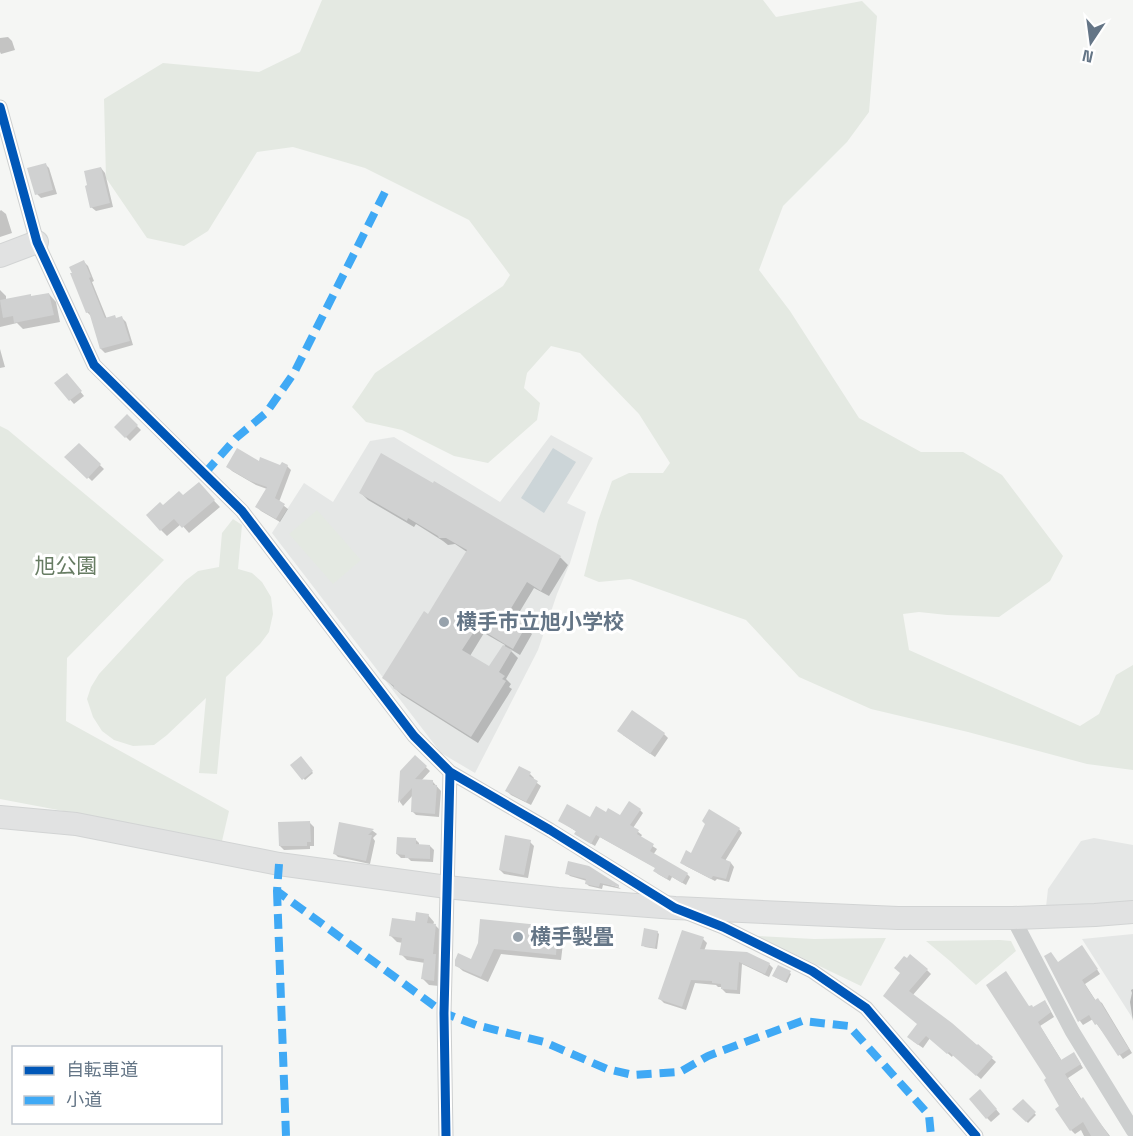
<svg xmlns="http://www.w3.org/2000/svg" width="1133" height="1136" viewBox="0 0 1133 1136" font-family="'Space Grotesk','Noto Sans JP',sans-serif">
	<style>
		.built { fill: #e5e7e6 }
		.green { fill: #e4e9e2 }
		.water { fill: #ccd5d8 }
		.shadow { fill: #0003; fill-rule: evenodd }
		.building { fill: #d0d1d1 }
		.lines { fill: none; stroke-linecap: round; stroke-linejoin: round }
		.secondary-casing { stroke: #d2d4d4; stroke-width: 24 }
		.street { stroke: #cdcfcf; stroke-width: 15 }
		.secondary { stroke: #e1e2e2; stroke-width: 22 }
		.quiet { stroke: #3fa9f5; stroke-width: 8; stroke-dasharray: 15 8; stroke-linecap: butt }
		.cycleway-casing { stroke: #fff; stroke-width: 13 }
		.cycleway { stroke: #0057b8; stroke-width: 9 }
		.poi-dot { fill: #97a2ac; stroke: #fff; stroke-width: 2 }
		.labels { text-anchor: middle; stroke-width: 6; stroke-linejoin: round; paint-order: stroke }
		.park-label { font-size: 21px; fill: #677c63; stroke: #fff }
		.poi-label { font-size: 21px; font-weight: bold; fill: #647586; stroke: #fff; text-anchor: start }
	</style>
	<rect width="100%" height="100%" fill="#f5f6f4"/>
	<!-- built -->
	<path class="built" d="M551,435L593,458L567,503L586,512L570,563L557,594L538,650L475,773L441,753L272,533L304,483L333,502L370,441L394,437L500,502Z
		M1094,838L1133,845V902L1046,907L1048,889L1081,841Z
		M1133,934V1019L1082,939Z"/>
	<!-- green -->
	<path class="green" d="M322,0H763L776,17L862,1L877,16L869,112L847,142L783,206L759,270L790,311L859,418L921,452H963L1002,475L1063,556L1050,581L999,617L947,615L919,612L903,614L909,650L1080,726L1099,714L1116,675L1133,665V770L1087,764L968,732L871,709L799,677L746,620L630,579L599,582L584,576L598,521L612,481L629,473H663L670,463L639,414L580,353L551,346L527,373L524,388L540,403L537,420L488,463L454,456L402,430L366,422L352,407L375,373L503,286L510,275L469,220L365,168L293,147L257,152L208,231L184,246L147,238L106,178L104,99L163,63L259,72L300,52Z
		M0,426L8,430L164,560L67,658L66,721L229,811L222,841L0,799Z
		M317,510L361,560L333,584L289,534Z
		M233,519L242,525L238,569L252,573L262,582L271,597L273,614L269,632L260,644L226,677L217,774L199,773L206,698L167,735L154,745L133,746L114,740L102,731L93,717L87,699L91,687L99,674L185,581L198,571L219,567L222,533Z
		M757,936L814,939L886,938L861,986Z
		M1000,940L1011,941L1016,951L976,985L950,961L926,941Z"/>
	<!-- water -->
	<path class="water" d="M553,448L576,462L544,513L521,498Z"/>
	<!-- shadow -->
	<path class="shadow" d="M8,37L12,41L15,50L1,54L0,52V38Z
		M45,164L49,168L57,194L41,198L37,194Z
		M101,168L105,173L113,207L96,211L91,207Z
		M1,210L6,214L12,233L0,237V211Z
		M84,262L88,266L94,281L92,282L107,319L122,318L126,322L133,345L105,353L101,349L92,317L87,312Z
		M0,290L6,296V300L49,294L56,302L60,322L23,329L17,323L0,327Z
		M0,349L5,367L0,368Z
		M70,379L84,396L74,404L56,384Z
		M127,416L141,430L130,441L116,427Z
		M79,445L104,469L92,481L67,457Z
		M259,463L287,466L291,470L279,502L288,509L280,522L261,511L257,507L267,489L256,485L232,471L228,467Z
		M435,483L561,558L568,565L549,596L534,588L514,621L525,627L532,634L520,655L510,649V650L518,658L506,679L511,684L509,687L512,689L478,743L402,695L384,678L429,616L467,552L455,544L448,545L443,541L416,524L414,527L368,500L361,493L434,485ZM484,633L505,645L489,668L470,656Z
		M198,484L220,507L189,533L181,524L167,536L161,530L163,507L183,497Z
		M664,734L668,738L655,757L623,735Z
		M415,757L430,771L421,781L433,782L441,791L439,817L416,815L412,811L413,795L403,806L400,802L401,772Z
		M301,758L313,773L305,780L292,765Z
		M530,774L534,778L533,780L541,786L531,805L511,795L507,791Z
		M640,810L643,813L633,828L642,835L640,838L657,849L653,855L687,874L690,877L686,885L672,877L670,881L658,874L655,871L656,868L600,837L595,846L580,837L577,832L559,820L590,819L606,814L620,817Z
		M310,823L314,827V846H310V849L284,850L280,846Z
		M341,824L373,831L377,834L373,838L375,841L370,864L338,857L334,853Z
		M707,824L739,829L742,833L725,861L731,863L734,867L729,882L717,879L715,881L686,866L682,863L691,855Z
		M415,839L419,843V846H430L434,850L433,862L411,861L408,858H401L397,854Z
		M530,842L534,846L528,878L504,874L500,870Z
		M567,873L618,887L621,889L603,885L602,889L589,886L586,883L587,881L570,876Z
		M428,915L434,922L433,925L436,926L442,932L439,986L429,985L423,979L425,963L407,960L401,954L403,943L397,942L391,936Z
		M558,929L564,935L561,960L501,954L488,982L463,971L456,965L472,961L480,944Z
		M657,932L659,934L657,949L645,947L643,945Z
		M703,939L707,943L704,951L769,964L773,968L769,977L742,964L740,994L726,993L722,989V987H718L716,985L695,983L686,1010L664,1003L660,999Z
		M1085,951L1100,974L1085,984L1096,1001L1098,1000L1102,1003L1132,1053L1123,1059L1093,1019L1083,1025L1080,1021L1051,954L1058,963Z
		M927,970L931,974L912,996L978,1046L996,1062L981,1079L953,1055L952,1057L930,1038L923,1048L913,1041L919,1024L889,1000Z
		M790,973L791,974L787,983L775,977Z
		M1133,989V1021L1130,1002L1132,993L1131,990Z
		M1045,1002L1048,1006L1054,1017L1040,1026L1062,1061L1077,1058L1083,1068L1068,1078L1082,1100L1110,1136H1084L1081,1130L1075,1134L1071,1130L1048,1079L1033,1009Z
		M984,1095L1000,1114L991,1122L987,1118Z
		M1023,1101L1036,1115L1028,1123L1015,1109Z"/>
	<!-- building -->
	<path class="building" d="M46,163L53,190L35,195L27,168Z
		M101,167L110,203L90,208L85,186L87,185L84,171Z
		M84,260L91,277L89,278L105,318L115,315L116,318L122,316L130,341L100,349L89,312L86,313L70,273H72L69,267Z
		M49,293L54,315L14,323L13,316L3,318L0,300L31,294V296Z
		M67,373L82,391L69,401L54,383Z
		M127,414L138,425L125,438L114,427Z
		M79,443L101,464L87,479L64,457Z
		M237,448L259,461L260,457L280,465L282,462L288,465L275,498L285,504L276,519L255,507L267,487L250,481L226,467Z
		M381,453L433,483L434,481L561,556L541,591L527,582L507,615L526,626L513,649L477,627L462,650L489,666L503,645L512,650L499,672L505,676L502,679L506,681L471,737L393,688L394,686L382,678L424,611L428,614L467,550L446,538H439L438,536L408,518L407,521L359,493Z
		M199,482L215,500L182,528L174,519L160,531L146,515L160,502L163,505L179,491L183,495Z
		M632,710L665,733L650,754L617,731Z
		M415,755L427,766L415,779L433,780V785H437L435,814L411,812L412,788L398,803L400,771Z
		M301,756L313,771L302,780L290,765Z
		M519,766L531,772L529,776L538,781L526,802L505,791Z
		M629,801L641,809L630,825L639,830L637,834L654,844L650,851L688,873L682,883L669,875L667,879L653,871L655,868L596,835L591,844L574,834L576,831L558,821L567,804L590,817L596,806L606,812L608,808L620,815Z
		M709,809L740,828L721,858L731,862L726,879L713,876L711,879L680,863L686,850L691,853L705,824L702,821Z
		M310,821L311,842H307V846H279L278,822Z
		M339,822L374,829L368,835H372L366,861L333,854Z
		M505,835L531,840L524,875L499,870Z
		M397,837L416,838V844L430,845V859L405,858V855L396,854Z
		M568,861L589,866L619,885V887L600,883L599,887L585,884L586,879L565,874Z
		M416,912L429,914L427,923L436,924L433,954H436L434,981L421,979L424,959L399,955L402,938L389,936L392,918L415,921Z
		M480,919L558,927L556,955L494,949L481,977L455,966V960L458,953L471,959L478,943Z
		M644,928L658,931L655,948L641,946Z
		M682,930L704,937L700,949L747,952L770,963L765,974L739,962L737,990L721,989V984L712,983V981L691,980L682,1007L658,999Z
		M1082,945L1098,969L1082,980L1095,1000L1098,998L1129,1049L1118,1056L1097,1024L1095,1025L1089,1015L1078,1022L1044,956L1051,952L1058,962Z
		M910,954L928,969L909,991L952,1023L977,1045L978,1044L993,1057L976,1076L949,1052L947,1054L926,1036L918,1045L907,1037L917,1024L883,996L900,973L894,968L904,956L907,958Z
		M778,965L791,971L785,982L772,976Z
		M1006,971L1029,1006L1032,1005L1033,1007L1045,1000L1051,1012L1038,1022L1061,1060L1074,1052L1081,1064L1065,1074L1081,1099L1083,1097L1109,1136H1091L1083,1122L1070,1131L1055,1109L1059,1106L1044,1080L1046,1078L986,985Z
		M980,1089L997,1109L986,1119L969,1099Z
		M1023,1099L1036,1112L1026,1122L1012,1109Z"/>
	<g class="lines">
		<!-- secondary casing -->
		<g class="secondary-casing">
			<path id="secondary" d="M0,256L37,242
				M0,817L76,824L279,864L447,887L558,899L675,908L898,918H1013L1095,915L1133,912"/>
		</g>
		<!-- street -->
		<path class="street" d="M0,107L37,242L94,365L242,511L414,736L450,772L550,830L675,908L723,927L812,971L866,1008L976,1136
			M1013,918L1072,1031L1133,1130
			M446,1136L444,1013L450,772"/>
		<!-- secondary -->
		<use href="#secondary" class="secondary"/>
		<!-- quiet -->
		<path class="quiet" d="M205,473L236,438L266,413L294,373L385,192
			M279,864L277,891L444,1013L476,1025L544,1042L607,1069L633,1075L680,1072L708,1056L802,1021L849,1026L929,1115L931,1136
			M277,891L286,1136"/>
		<!-- cycleway casing -->
		<g class="cycleway-casing">
			<path id="cycleway" d="M0,107L37,242L94,365L242,511L414,736L450,772L550,830L675,908L723,927L812,971L866,1008L976,1136
				M446,1136L444,1013L450,772"/>
		</g>
		<!-- cycleway -->
		<use href="#cycleway" class="cycleway"/>
	</g>
	<!-- markers -->
	<g class="poi-dot">
		<circle cx="444" cy="622" r="6"/>
		<circle cx="518" cy="937" r="6"/>
	</g>
	<g class="labels">
		<!-- park labels -->
		<g class="park-label">
			<text x="66" y="573">旭公園</text>
		</g>
		<!-- poi labels -->
		<g class="poi-label">
			<text x="456" y="629">横手市立旭小学校</text>
			<text x="530" y="944">横手製畳</text>
		</g>
	</g>
	<!-- legend -->
	<rect x="12" y="1046" width="210" height="78" fill="#ffffff" stroke="#c1c8cf" stroke-width="1.5"/>
	<rect x="24" y="1066" width="30" height="9" fill="#0057b8" stroke="#c1c8cf" stroke-width="1.5"/>
	<text x="66" y="1076" font-size="18" fill="#647586">自転車道</text>
	<rect x="24" y="1096" width="30" height="9" fill="#3fa9f5" stroke="#c1c8cf" stroke-width="1.5"/>
	<text x="66" y="1106" font-size="18" fill="#647586">小道</text>
	<!-- north arrow -->
	<g transform="translate(1091 42) rotate(193)" stroke="#ffffff" stroke-width="4.5" paint-order="stroke">
	<path d="M0-4.5L10 22L0 15L-10 22Z" fill="#647586"/>
	<text y="-9" font-size="16" font-weight="bold" text-anchor="middle" fill="#647586">N</text>
	</g>
</svg>
